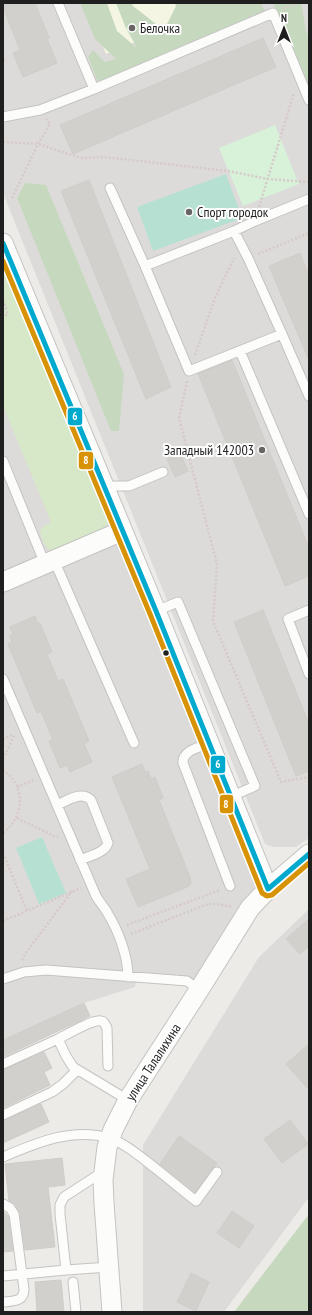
<svg xmlns="http://www.w3.org/2000/svg" width="312" height="1315" viewBox="0 0 312 1315" font-family="'PT Sans Narrow',sans-serif">
	<style>
		.residential { fill: #dcdbd9 }
		.education { fill: #f5f5e3 }
		.grass { fill: #d7e8c8 }
		.forest { fill: #c6d9be }
		.park { fill: #d8f1d9 }
		.pitch { fill: #b6e1d2 }
		.building { fill: #d2d0cc; stroke: #d0cdc9 }
		.lines { fill: none; stroke-linecap: round; stroke-linejoin: round }
		.lane-casing { stroke: #c4c3c2; stroke-width: 11 }
		.street-casing { stroke: #c4c3c2; stroke-width: 21 }
		.path { stroke: #d6cac8; stroke-width: 2.5; stroke-dasharray: 2 2; stroke-linecap: butt }
		.lane { stroke: #fcfcfb; stroke-width: 9 }
		.street { stroke: #fcfcfb; stroke-width: 19 }
		.bus-1-casing { stroke: #fff; stroke-width: 8 }
		.bus-2-casing { stroke: #fff; stroke-width: 8 }
		.bus-1 { stroke: #00a9ce; stroke-width: 5 }
		.bus-2 { stroke: #d79205; stroke-width: 5 }
		.poi-dot { fill: #676665; stroke: #fff; stroke-width: 1.5 }
		.bus-dot { fill: #1f1f1f; stroke: #fff; stroke-width: 1.5 }
		.labels { text-anchor: middle; stroke-width: 4; stroke-linejoin: round; paint-order: stroke }
		.poi-label { font-size: 14px; fill: #1f1f1f; stroke: #fff; text-anchor: start }
		.street-label { font-size: 14px; fill: #1f1f1f; stroke: #fff }
		.line-badge { stroke: #fff; stroke-width: 1.5 }
		.badge-label { font-size: 11px; text-anchor: middle; font-weight: bold; fill: #fff }
	</style>
	<rect width="100%" height="100%" fill="#edebe7"/>
	<!-- residential -->
	<path class="residential" d="M3,3H309V838L296,847H274L265,844L3,193Z
		M3,243L268,889L199,990L187,981L137,977L135,987L84,1003L3,1040Z
		M309,909V1197L224,1312H143V1145L259,957Z"/>
	<!-- education -->
	<path class="education" d="M86,3H230L106,54Z"/>
	<!-- grass -->
	<path class="grass" d="M3,267L108,518L107,528L51,551C44,547 42,539 40,531L44,526L51,522L3,406Z"/>
	<!-- forest -->
	<path class="forest" d="M80,3H107L117,31L137,48L125,26L116,3H132L133,6L156,24H167L176,6L175,3H261L265,11L98,82L88,57L93,50L105,62L116,59L95,39Z
		M273,3H301L306,31L309,38V87Z
		M25,183L46,185L124,374L119,431H111L17,198Z
		M309,1214V1312H234Z"/>
	<!-- park -->
	<path class="park" d="M275,125L299,184L243,206L219,148Z"/>
	<!-- pitch -->
	<path class="pitch" d="M226,174L242,218L153,251L137,207Z
		M42,837L66,893L39,904L16,848Z"/>
	<!-- building -->
	<path class="building" d="M3,3H35L49,38L47,39L57,63L23,77L13,53L20,50L3,7Z
		M263,38L276,67L73,154L60,125Z
		M89,180L171,387L146,399L61,191Z
		M300,253L309,276V360L269,266Z
		M232,360L309,548V576L285,586L198,374Z
		M180,453L188,471L175,477L167,459Z
		M263,610L309,724V771L296,776L234,622Z
		M35,616L38,624L40,623L52,652L47,654L58,681L63,679L89,741L84,744L92,762L70,772L67,765L60,768L49,741L53,740L41,711L37,713L8,644L12,642L10,636L13,634L10,627Z
		M142,764L145,772L148,771L151,779L155,777L163,798L159,800L190,877L191,883L189,886L185,888L138,907L126,879L150,869L112,777Z
		M309,919V946L300,954L286,939Z
		M84,1003L90,1016L3,1057V1040Z
		M309,1044V1090L286,1064Z
		M44,1052L52,1068L44,1072L50,1085L3,1108V1070Z
		M41,1104L49,1122L3,1143V1121Z
		M290,1120L308,1144L282,1163L264,1139Z
		M179,1136L217,1163L195,1192L160,1164Z
		M62,1158L65,1185L48,1187L55,1247L25,1250L20,1213L15,1204L9,1201L5,1164Z
		M3,1211L8,1216L13,1251L3,1252Z
		M232,1211L254,1226L239,1248L217,1233Z
		M191,1273L209,1282L196,1311L177,1302Z
		M61,1280L64,1312H37L35,1282Z"/>
	<g class="lines">
		<!-- lane casing -->
		<g class="lane-casing">
			<path id="lane" d="M58,3L94,89
				M3,117L40,110L94,89L273,13L309,100
				M110,188L145,266
				M234,231L248,258L282,334L189,371L145,266L234,231L255,221L309,199
				M282,334L309,396
				M240,351L309,514
				M3,461L45,564
				M103,486H129L163,472
				M54,560L134,743
				M309,610L288,619L309,674
				M156,611L178,602L255,786L230,797
				M3,679L96,896C100,903 105,908 108,914C119,932 128,957 128,977
				M208,744C199,747 182,751 183,763L230,886
				M57,805C67,801 82,790 91,800L108,843C105,853 89,856 80,860
				M3,979L24,972L46,970L187,981L199,990
				M58,1039C66,1035 93,1019 101,1021C104,1021 105,1024 107,1028L108,1066
				M3,1064L58,1039L66,1056L73,1067L128,1100
				M3,1115L52,1092L63,1084L77,1070
				M3,1157C36,1143 73,1127 109,1138C126,1144 141,1157 155,1168C169,1179 182,1190 196,1201L217,1172
				M104,1171L64,1197L60,1205V1214L66,1270L109,1267
				M3,1204L10,1208L14,1214L24,1289C24,1302 13,1301 3,1302
				M3,1276L66,1270
				M73,1282L76,1312"/>
		</g>
		<!-- street casing -->
		<g class="street-casing">
			<path id="street" d="M3,243L156,611L268,889
				M3,582L122,531
				M112,1312L104,1203L103,1180L107,1147L113,1130L128,1100L199,990L250,908L268,889L309,854"/>
		</g>
		<!-- path -->
		<path class="path" d="M283,9L298,3
			M3,60L7,58
			M3,142L38,144L81,158L104,157L228,171L268,179L309,182
			M12,198L38,144L50,124L46,119
			M259,207L294,93
			M258,254L309,233
			M3,300L8,314L3,317
			M195,355L215,298L234,258
			M187,381L179,418L217,564L213,621L281,782L309,777
			M3,739L14,734
			M3,759L14,736
			M3,770C26,785 25,817 3,833
			M17,787L34,780
			M17,818L54,836L58,837
			M3,853L27,911
			M3,921L81,888
			M127,925L220,890
			M131,934L208,904H217L232,907
			M22,960L25,954L72,891"/>
		<!-- lane -->
		<use href="#lane" class="lane"/>
		<!-- street -->
		<use href="#street" class="street"/>
		<!-- bus-1 casing -->
		<g class="bus-1-casing">
			<path id="bus-1" d="M3,243L156,611L268,889L309,854"/>
		</g>
		<!-- bus-2 casing -->
		<g class="bus-2-casing">
			<path id="bus-2" d="M3,261L150,614L262,893L267,896L272,895L309,863"/>
		</g>
		<!-- bus-1 -->
		<use href="#bus-1" class="bus-1"/>
		<!-- bus-2 -->
		<use href="#bus-2" class="bus-2"/>
	</g>
	<!-- markers -->
	<g class="poi-dot">
		<circle cx="132" cy="28" r="4"/>
		<circle cx="189" cy="212" r="4"/>
		<circle cx="262" cy="450" r="4"/>
	</g>
	<circle class="bus-dot" cx="166" cy="653" r="3.5"/>
	<g class="labels">
		<!-- poi labels -->
		<g class="poi-label">
			<text x="140" y="33">Белочка</text>
			<text x="197" y="217">Спорт городок</text>
			<text x="254" y="455" text-anchor="end">Западный 142003</text>
		</g>
		<!-- street labels -->
		<g class="street-label">
			<text transform="translate(153 1062) rotate(-57)" y="5">улица Талалихина</text>
		</g>
	</g>
	<g class="line-badge">
		<rect x="67" y="407" width="16" height="19" rx="4" fill="#00a9ce"/>
		<rect x="78" y="451" width="16" height="19" rx="4" fill="#d79205"/>
		<rect x="210" y="755" width="16" height="19" rx="4" fill="#00a9ce"/>
		<rect x="219" y="794" width="15" height="20" rx="4" fill="#d79205"/>
	</g>
	<g class="badge-label">
		<text x="75" y="420">6</text>
		<text x="86" y="464">8</text>
		<text x="218" y="768">6</text>
		<text x="226" y="808">8</text>
	</g>
	<!-- border -->
	<rect width="312" height="1315" fill="none" stroke="#1f1f1f" stroke-width="8"/>
	<!-- north arrow -->
	<g transform="translate(284 28)" stroke="#ffffff" stroke-width="3" paint-order="stroke">
	<path d="M0-3L7 15L0 10L-7 15Z" fill="#1f1f1f"/>
	<text y="-6" font-size="11" font-weight="bold" text-anchor="middle" fill="#1f1f1f">N</text>
	</g>
</svg>
